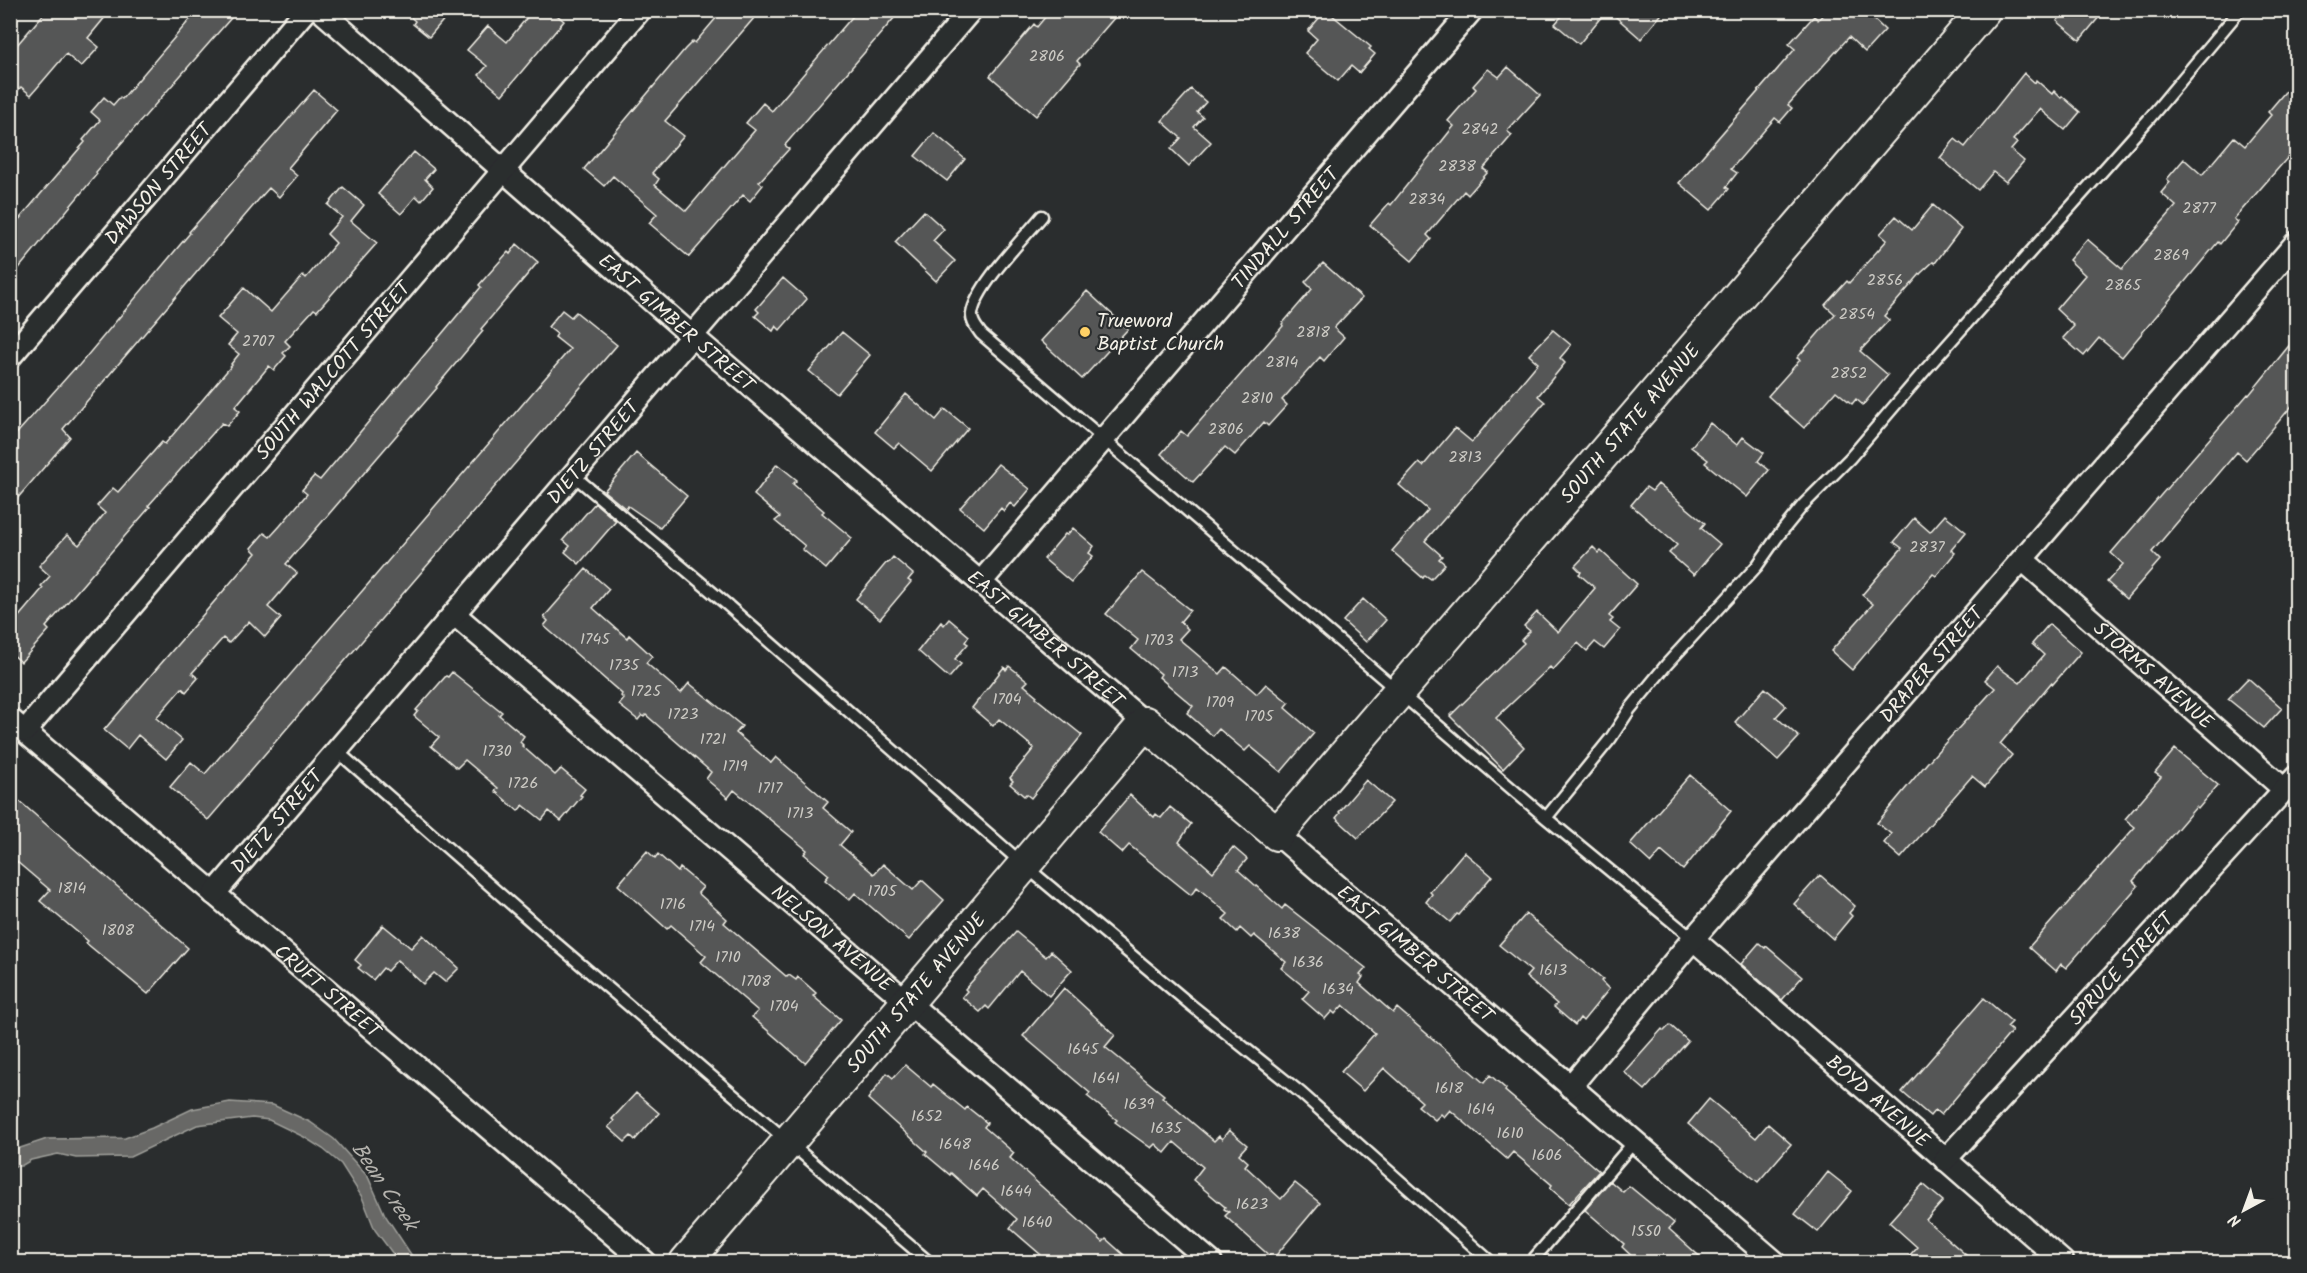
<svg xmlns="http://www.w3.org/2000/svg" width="2307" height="1273" viewBox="0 0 2307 1273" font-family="Kalam,sans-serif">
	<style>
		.water { fill: #676866; stroke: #9f9f9a; stroke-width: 1.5 }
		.building { fill: #555756; stroke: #f4f1e8; stroke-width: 1.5 }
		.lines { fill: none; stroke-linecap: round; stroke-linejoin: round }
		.lane-casing { stroke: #f4f1e8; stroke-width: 15 }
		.street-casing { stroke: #f4f1e8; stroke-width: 26 }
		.secondary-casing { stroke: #f4f1e8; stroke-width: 36 }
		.lane { stroke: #2a2d2e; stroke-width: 10 }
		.street { stroke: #2a2d2e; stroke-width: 21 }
		.secondary { stroke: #2a2d2e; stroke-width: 32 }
		.poi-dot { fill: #ffd166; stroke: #2a2d2e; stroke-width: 2 }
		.labels { text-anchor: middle; stroke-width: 4.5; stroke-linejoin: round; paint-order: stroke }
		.number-label { font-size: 16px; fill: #cccac4 }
		.street-label { font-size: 20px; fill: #f4f1e8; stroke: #2a2d2e }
		.poi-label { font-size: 20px; fill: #f4f1e8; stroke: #2a2d2e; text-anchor: start }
		.water-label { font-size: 21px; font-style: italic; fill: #b5b3ae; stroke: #2a2d2e }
	</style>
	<rect width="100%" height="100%" fill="#2a2d2e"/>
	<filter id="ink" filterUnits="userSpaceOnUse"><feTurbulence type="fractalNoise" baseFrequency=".0167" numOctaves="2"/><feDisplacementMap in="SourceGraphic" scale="12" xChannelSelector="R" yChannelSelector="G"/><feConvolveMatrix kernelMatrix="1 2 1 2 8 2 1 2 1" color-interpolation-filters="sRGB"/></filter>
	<g filter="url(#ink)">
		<!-- water -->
		<path class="water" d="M230,1102L273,1105L310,1122L334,1139L368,1177L385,1215L416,1262H399L375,1230L362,1197L341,1164L323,1149L304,1137L269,1120L252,1118L197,1125L130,1157L76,1158L58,1154L31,1160L21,1166H11V1151L47,1139L125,1138L152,1128L192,1109Z"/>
		<!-- building -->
		<path class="building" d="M47,10H111L88,38L99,47L81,67L66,54L31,95L21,87L10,99V53Z
			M198,10H238L96,172L97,174L10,279V230L85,142L83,140L100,120L91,112L104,97L113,105L120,97L122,99Z
			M403,10H452L429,37L413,24L415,21Z
			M533,10H551L564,21L502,95L479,75L487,66L467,50L488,26L507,42Z
			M723,10H761L665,121L684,136L652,173L659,179L655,185L686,211L755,130L746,123L763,103L772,111L858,10H901L785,145L789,149L759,182L763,185L750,201L743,195L689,257L649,223L657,214L613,176L604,186L584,169L685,49L693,41L695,43Z
			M1051,10H1121L1077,61L1080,64L1036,116L990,76L1034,24L1037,27Z
			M1326,10L1371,47L1369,49L1375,54L1359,73L1351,66L1338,81L1305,53L1317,39L1308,31Z
			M1567,10H1607L1579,44L1555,24Z
			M1608,10H1665L1641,39Z
			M1827,10H1846L1854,18L1864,10L1885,30L1865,52L1849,37L1788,105L1792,108L1780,122L1775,118L1731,169L1737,173L1726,187L1729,189L1711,210L1679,183L1795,49L1789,44L1814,16L1818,20Z
			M2066,10H2105L2080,40L2057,21Z
			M1508,67L1540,95L1507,131L1512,135L1483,169L1488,172L1468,195L1464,191L1427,235L1431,239L1412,261L1370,225L1389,203L1391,205L1454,126L1448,121L1476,89L1473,86L1488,69L1499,77Z
			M2024,73L2035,83L2036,80L2052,94L2054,91L2061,98L2062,96L2080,112L2065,130L2040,109L2013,140L2017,143L2011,150L2024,161L2006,182L1993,172L1978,190L1940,158L1955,139L1965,147Z
			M2296,79V148L2234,219L2238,222L2220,244L2218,242L2122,357L2099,338L2084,356L2063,338L2074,326L2056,309L2085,275L2069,260L2087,239L2122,269L2176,206L2161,193L2170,182L2167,179L2184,159L2202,175L2234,137L2245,146L2271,115L2268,112Z
			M1191,89L1206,102L1197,112L1203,117L1194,127L1211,142L1189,166L1171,149L1181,138L1162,121Z
			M314,90L337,110L288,168L297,176L279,197L269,188L260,198L63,429L70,437L10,507V441L75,368L76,369L190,233L189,232Z
			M934,133L965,159L947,181L915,156Z
			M414,152L434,169L425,179L433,187L421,201L416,196L401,214L378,194Z
			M343,187L364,205L351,221L377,243L317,311L314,309L285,341L290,346L283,353L286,356L274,370L269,366L235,407L240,411L227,426L222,423L148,506L150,507L46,627L49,630L21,662L10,652V627L43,588L41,586L50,576L39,566L67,535L79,545L105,513L97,506L113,488L118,492L162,442L165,444L232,365L231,364L239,354L228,345L237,334L218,318L244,288L271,312L303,275L306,278L336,243L327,234L342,217L328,205Z
			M1933,205L1961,229L1935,263L1933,262L1921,273L1884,316L1889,320L1860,351L1888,375L1863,405L1856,399L1852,404L1836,391L1804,428L1768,396L1800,360L1797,358L1835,314L1825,305L1847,281L1849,283L1887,240L1880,234L1896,216L1912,230Z
			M924,211L944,229L933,241L955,261L936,281L895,242Z
			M517,244L538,262L481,329L483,331L436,387L437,388L286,564L297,573L268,607L281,618L265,637L249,621L229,643L223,638L192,673L198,678L186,692L182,688L156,718L182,740L166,759L138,735L127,749L104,730L256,553L251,548L264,533L270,537L280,526L307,494L302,490L314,476L320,480L481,287L479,285L508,252L510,254Z
			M1323,263L1362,298L1334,328L1344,337L1324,361L1320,357L1282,400L1287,405L1268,426L1264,422L1235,455L1225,447L1193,482L1161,454L1181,431L1187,436L1283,326L1282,324L1312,289L1305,282Z
			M783,278L807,299L780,330L776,326L773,331L755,316L759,312L756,309Z
			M1087,291L1128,329L1082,379L1041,341Z
			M562,310L571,317L576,312L617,345L208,820L170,787L191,762L205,774L570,349L555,337L557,334L548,327Z
			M1553,330L1571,345L1560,358L1565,363L1538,396L1545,402L1425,541L1442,556L1439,559L1445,564L1431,579L1425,575L1423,578L1392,551L1428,510L1399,485L1419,463L1423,466L1455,428L1472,442L1538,363L1529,355Z
			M842,332L870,355L837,394L809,371Z
			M2296,337V401L2246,460L2237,452L2152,552L2160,560L2126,599L2107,582L2123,564L2111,553L2248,394L2249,395Z
			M906,394L936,420L945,409L968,428L932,471L899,443L894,448L875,432Z
			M1710,423L1737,445L1743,437L1764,453L1758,461L1769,470L1747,497L1705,463L1708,460L1691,447Z
			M636,453L687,496L660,528L628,506L626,509L604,491Z
			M777,464L797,480L793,484L824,511L822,513L852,538L826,569L802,549L805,546L775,521L780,517L754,495Z
			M998,464L1030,489L1015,507L1010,503L1004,511L1001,508L984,528L960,508Z
			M1658,484L1705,523L1701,528L1720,544L1694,575L1669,553L1677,545L1631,505L1646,487L1652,491Z
			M595,503L616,521L579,564L565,552L570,546L563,540Z
			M1945,515L1966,532L1951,550L1955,553L1936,576L1933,574L1852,670L1831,651L1873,604L1862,595L1902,548L1894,542L1914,518L1930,532Z
			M1073,528L1094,546L1089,553L1093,556L1071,582L1044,559L1065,534L1067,535Z
			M1593,547L1599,553L1601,551L1637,584L1609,616L1613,619L1610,622L1620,630L1604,649L1595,642L1587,651L1578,643L1553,670L1550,667L1496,718L1524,747L1503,769L1450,716L1524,643L1521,640L1530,631L1524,626L1537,612L1558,632L1595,588L1579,574L1581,572L1575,566Z
			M893,557L913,574L908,580L911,582L880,619L856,599L887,562L888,563Z
			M586,569L609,589L593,608L627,638L629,635L652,656L646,663L681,693L689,683L742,726L736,733L771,763L776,757L828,802L823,808L851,832L840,845L874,874L883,864L913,890L922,880L944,900L909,940L855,893L849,900L825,880L829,875L804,854L807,850L734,790L728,798L706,779L711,772L646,715L644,717L642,715L638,720L619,705L624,699L621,696L622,694L544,626L548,621L544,617Z
			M1142,572L1190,610L1180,622L1188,629L1179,639L1220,674L1226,667L1257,694L1266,684L1289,703L1285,708L1314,733L1281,772L1250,746L1245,751L1219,729L1213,736L1187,713L1193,706L1159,677L1161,674L1131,649L1138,640L1106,614Z
			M1363,599L1386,620L1366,642L1343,621Z
			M949,619L969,636L965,642L968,644L955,659L961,664L949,678L918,651L941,622L944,625Z
			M2049,624L2081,652L2053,684L2051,683L2000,744L2012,755L1985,787L1972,776L1901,858L1884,843L1891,834L1877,823L1927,763L1995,688L1985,680L1997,666L2020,683L2044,655L2032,644Z
			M1009,666L1028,681L1024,685L1037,696L1036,698L1082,735L1031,798L1026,794L1024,796L1010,784L1013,781L1010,778L1034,748L999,719L993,726L972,708L1004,667L1006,670Z
			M452,672L502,712L499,715L524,736L520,742L523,745L522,746L555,775L561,769L585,789L580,795L582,796L561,821L549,811L542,820L523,805L518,811L495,791L498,788L465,760L457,768L431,746L439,737L414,716L418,711L416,710L446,676L448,677Z
			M2248,678L2282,708L2264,728L2228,699Z
			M1765,688L1786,706L1776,717L1799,737L1778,760L1735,722Z
			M2175,749L2218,785L2198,809L2196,807L2133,881L2138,886L2066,968L2061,964L2056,971L2029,947L2135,827L2125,819L2161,777L2155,773Z
			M1690,775L1731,811L1683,870L1661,851L1651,863L1630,844Z
			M1366,780L1392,802L1358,838L1336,818L1340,813L1339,812Z
			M10,793L188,948L148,994L86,943L88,941L40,901L50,890L10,856Z
			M1130,795L1154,817L1156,814L1161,818L1170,807L1191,824L1179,842L1213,872L1233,847L1247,859L1238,870L1282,909L1285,905L1366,968L1360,975L1363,977L1359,983L1393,1013L1397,1008L1484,1083L1490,1075L1506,1089L1505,1091L1599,1171L1569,1204L1550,1188L1552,1185L1513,1152L1507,1159L1450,1110L1444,1117L1441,1114L1435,1120L1418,1106L1422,1102L1384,1068L1363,1091L1341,1072L1375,1033L1343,1005L1335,1014L1332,1011L1325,1019L1302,999L1309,991L1281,968L1286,962L1254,935L1251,938L1240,928L1237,932L1223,919L1228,914L1197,887L1191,895L1129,845L1122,853L1098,832Z
			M647,851L655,858L658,854L678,872L680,868L703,887L698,893L727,919L724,923L787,977L789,975L796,980L798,977L816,993L813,996L841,1020L805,1063L752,1017L758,1011L701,962L706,956L671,925L667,929L618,885Z
			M1464,852L1492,876L1459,915L1457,914L1450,922L1426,902L1432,894L1430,892Z
			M1820,875L1855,906L1849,913L1852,916L1833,939L1794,904Z
			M1526,914L1603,979L1601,981L1609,989L1583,1021L1580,1018L1575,1025L1554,1007L1557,1004L1526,977L1531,971L1499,945Z
			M383,925L411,948L423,935L459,968L445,982L434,973L423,984L397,960L387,971L383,968L373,980L358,968L361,965L355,960Z
			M1016,932L1046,957L1051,951L1072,970L1049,996L1020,971L989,1009L986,1006L980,1012L962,997L967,991L965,989Z
			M1759,943L1765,948L1766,946L1802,977L1782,1000L1741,964Z
			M1064,988L1115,1035L1105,1047L1164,1095L1162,1097L1214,1141L1219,1136L1222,1139L1229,1130L1247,1145L1239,1154L1248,1162L1245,1166L1281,1199L1295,1183L1320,1203L1273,1259L1225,1216L1229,1212L1224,1209L1225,1207L1193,1180L1203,1167L1174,1142L1165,1153L1155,1144L1151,1148L1115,1122L1117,1120L1087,1096L1090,1093L1023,1036Z
			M1984,998L2012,1022L2007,1027L2012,1031L1941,1115L1935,1110L1930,1116L1902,1092Z
			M1670,1025L1688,1041L1645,1090L1624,1072L1662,1029L1664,1031Z
			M905,1065L931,1087L933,1084L965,1110L967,1107L987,1123L984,1127L1014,1153L1010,1158L1103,1242L1106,1239L1133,1263H1032L1040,1254L1010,1228L1017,1219L983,1189L977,1196L951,1173L950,1175L925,1154L927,1152L868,1099L887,1073L893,1078Z
			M636,1093L659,1113L635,1140L631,1136L625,1142L608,1127L614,1121L612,1119Z
			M1709,1099L1756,1138L1768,1124L1791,1144L1758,1182L1688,1124Z
			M1828,1172L1852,1191L1818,1232L1795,1214Z
			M1610,1181L1623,1192L1629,1186L1674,1223L1669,1229L1707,1263H1639L1622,1247L1624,1244L1585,1210Z
			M1923,1184L1943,1201L1926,1220L1975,1263H1903L1917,1247L1889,1222Z"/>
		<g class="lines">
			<!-- lane casing -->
			<g class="lane-casing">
				<path id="lane" d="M1042,216C1024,238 976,286 972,314C971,322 977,328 981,334L1546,818L1693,939
					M573,475L725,603L1024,865L1191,1005L1301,1093L1491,1262
					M337,751L558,945L929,1262
					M1546,818L1611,738L1630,709L1667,664L1757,566L1778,536L1804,504L1850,458L1926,369L2148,120L2240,10
					M1531,1262L1634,1142"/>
			</g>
			<!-- street casing -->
			<g class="street-casing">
				<g id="street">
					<path id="s1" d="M320,10L692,336L1145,723"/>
					<path id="s2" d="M10,357L306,10"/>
					<path id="s3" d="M2023,560L2285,790"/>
					<path id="s4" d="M980,583L1472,10"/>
					<path id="s5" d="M454,614L1211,1262"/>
					<path id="s6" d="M10,719L645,1262"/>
					<path id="s7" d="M25,731L640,10"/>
					<path id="s8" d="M1277,834L1775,1262"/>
					<path id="s9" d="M214,894L971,10"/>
					<path id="s10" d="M1693,939L2063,1262"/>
					<path id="s11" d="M1570,1087L1693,939L2296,243"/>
					<path id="s12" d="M1945,1160L2296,777"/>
				</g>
			</g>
			<!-- secondary casing -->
			<g class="secondary-casing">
				<g id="secondary">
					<path id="s13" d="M686,1262L1145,723L1277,834L1984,10"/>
				</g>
			</g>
			<!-- lane -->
			<use href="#lane" class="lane"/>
			<!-- street -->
			<use href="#street" class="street"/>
			<!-- secondary -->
			<use href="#secondary" class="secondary"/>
		</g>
	</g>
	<!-- markers -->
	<circle class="poi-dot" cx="1085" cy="332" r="6"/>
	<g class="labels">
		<!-- number labels -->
		<g class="number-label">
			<text x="1047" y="61">2806</text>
			<text x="1480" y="134">2842</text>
			<text x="1457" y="171">2838</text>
			<text x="1427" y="204">2834</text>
			<text x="2199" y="213">2877</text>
			<text x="2171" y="260">2869</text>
			<text x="1885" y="285">2856</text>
			<text x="2123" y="290">2865</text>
			<text x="1857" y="319">2854</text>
			<text x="1313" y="337">2818</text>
			<text x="258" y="346">2707</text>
			<text x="1282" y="367">2814</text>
			<text x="1849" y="378">2852</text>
			<text x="1257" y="403">2810</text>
			<text x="1226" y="434">2806</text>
			<text x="1465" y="462">2813</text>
			<text x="1927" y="552">2837</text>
			<text x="595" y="644">1745</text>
			<text x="1159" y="645">1703</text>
			<text x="624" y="670">1735</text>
			<text x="1185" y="677">1713</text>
			<text x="646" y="696">1725</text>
			<text x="1007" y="704">1704</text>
			<text x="1220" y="707">1709</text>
			<text x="683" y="719">1723</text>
			<text x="1259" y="721">1705</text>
			<text x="713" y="744">1721</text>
			<text x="497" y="756">1730</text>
			<text x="735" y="771">1719</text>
			<text x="523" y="788">1726</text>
			<text x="770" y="793">1717</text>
			<text x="800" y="818">1713</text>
			<text x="72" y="893">1814</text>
			<text x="882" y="896">1705</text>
			<text x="673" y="909">1716</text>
			<text x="702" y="931">1714</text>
			<text x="118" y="935">1808</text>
			<text x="1284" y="938">1638</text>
			<text x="728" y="962">1710</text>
			<text x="1308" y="967">1636</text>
			<text x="1553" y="975">1613</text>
			<text x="756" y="986">1708</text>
			<text x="1338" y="994">1634</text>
			<text x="784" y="1011">1704</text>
			<text x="1083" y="1054">1645</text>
			<text x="1106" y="1083">1641</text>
			<text x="1449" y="1093">1618</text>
			<text x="1139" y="1109">1639</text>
			<text x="1481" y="1114">1614</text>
			<text x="927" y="1121">1652</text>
			<text x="1166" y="1133">1635</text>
			<text x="1510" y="1138">1610</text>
			<text x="955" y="1149">1648</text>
			<text x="1547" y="1160">1606</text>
			<text x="984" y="1170">1646</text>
			<text x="1016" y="1196">1644</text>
			<text x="1252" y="1209">1623</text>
			<text x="1037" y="1227">1640</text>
			<text x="1646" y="1236">1550</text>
		</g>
		<!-- street labels -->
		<g class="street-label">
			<text dy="7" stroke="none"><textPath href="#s2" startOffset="228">DAWSON STREET</textPath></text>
			<text dy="7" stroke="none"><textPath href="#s4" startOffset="468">TINDALL STREET</textPath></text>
			<text dy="7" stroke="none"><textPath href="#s1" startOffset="474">EAST GIMBER STREET</textPath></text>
			<text dy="7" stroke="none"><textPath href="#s7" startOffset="474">SOUTH WALCOTT STREET</textPath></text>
			<text dy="7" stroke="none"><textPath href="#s13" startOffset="1422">SOUTH STATE AVENUE</textPath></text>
			<text dy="7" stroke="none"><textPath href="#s9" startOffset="582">DIETZ STREET</textPath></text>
			<text dy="7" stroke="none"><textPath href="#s1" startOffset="960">EAST GIMBER STREET</textPath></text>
			<text dy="7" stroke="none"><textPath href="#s11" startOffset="556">DRAPER STREET</textPath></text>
			<text dy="7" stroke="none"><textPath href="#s3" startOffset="174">STORMS AVENUE</textPath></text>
			<text dy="7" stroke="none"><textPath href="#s9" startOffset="96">DIETZ STREET</textPath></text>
			<text dy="7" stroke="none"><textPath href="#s5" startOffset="498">NELSON AVENUE</textPath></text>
			<text dy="7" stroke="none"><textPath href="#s8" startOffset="183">EAST GIMBER STREET</textPath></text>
			<text dy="7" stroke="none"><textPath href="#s12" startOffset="260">SPRUCE STREET</textPath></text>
			<text dy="7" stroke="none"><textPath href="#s6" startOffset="418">CRUFT STREET</textPath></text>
			<text dy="7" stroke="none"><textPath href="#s13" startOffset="354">SOUTH STATE AVENUE</textPath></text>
			<text dy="7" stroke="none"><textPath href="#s10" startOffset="246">BOYD AVENUE</textPath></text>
		</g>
		<!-- poi labels -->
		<g class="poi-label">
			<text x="1097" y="327">Trueword<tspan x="1097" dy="23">Baptist Church</tspan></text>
		</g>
		<!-- water labels -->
		<g class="water-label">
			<text transform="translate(385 1186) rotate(56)" y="7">Bean Creek</text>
		</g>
	</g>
	<!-- margin -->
	<rect width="2307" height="1273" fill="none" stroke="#2a2d2e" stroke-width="36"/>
	<rect x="18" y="18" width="2271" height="1237" fill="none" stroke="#f4f1e8" stroke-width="2" filter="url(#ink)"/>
	<!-- north arrow -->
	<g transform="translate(2244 1210) rotate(221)" stroke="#2a2d2e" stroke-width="4.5" paint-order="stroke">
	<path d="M0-4.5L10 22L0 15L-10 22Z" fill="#f4f1e8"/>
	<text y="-9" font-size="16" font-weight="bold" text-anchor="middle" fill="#f4f1e8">N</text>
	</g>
</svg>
